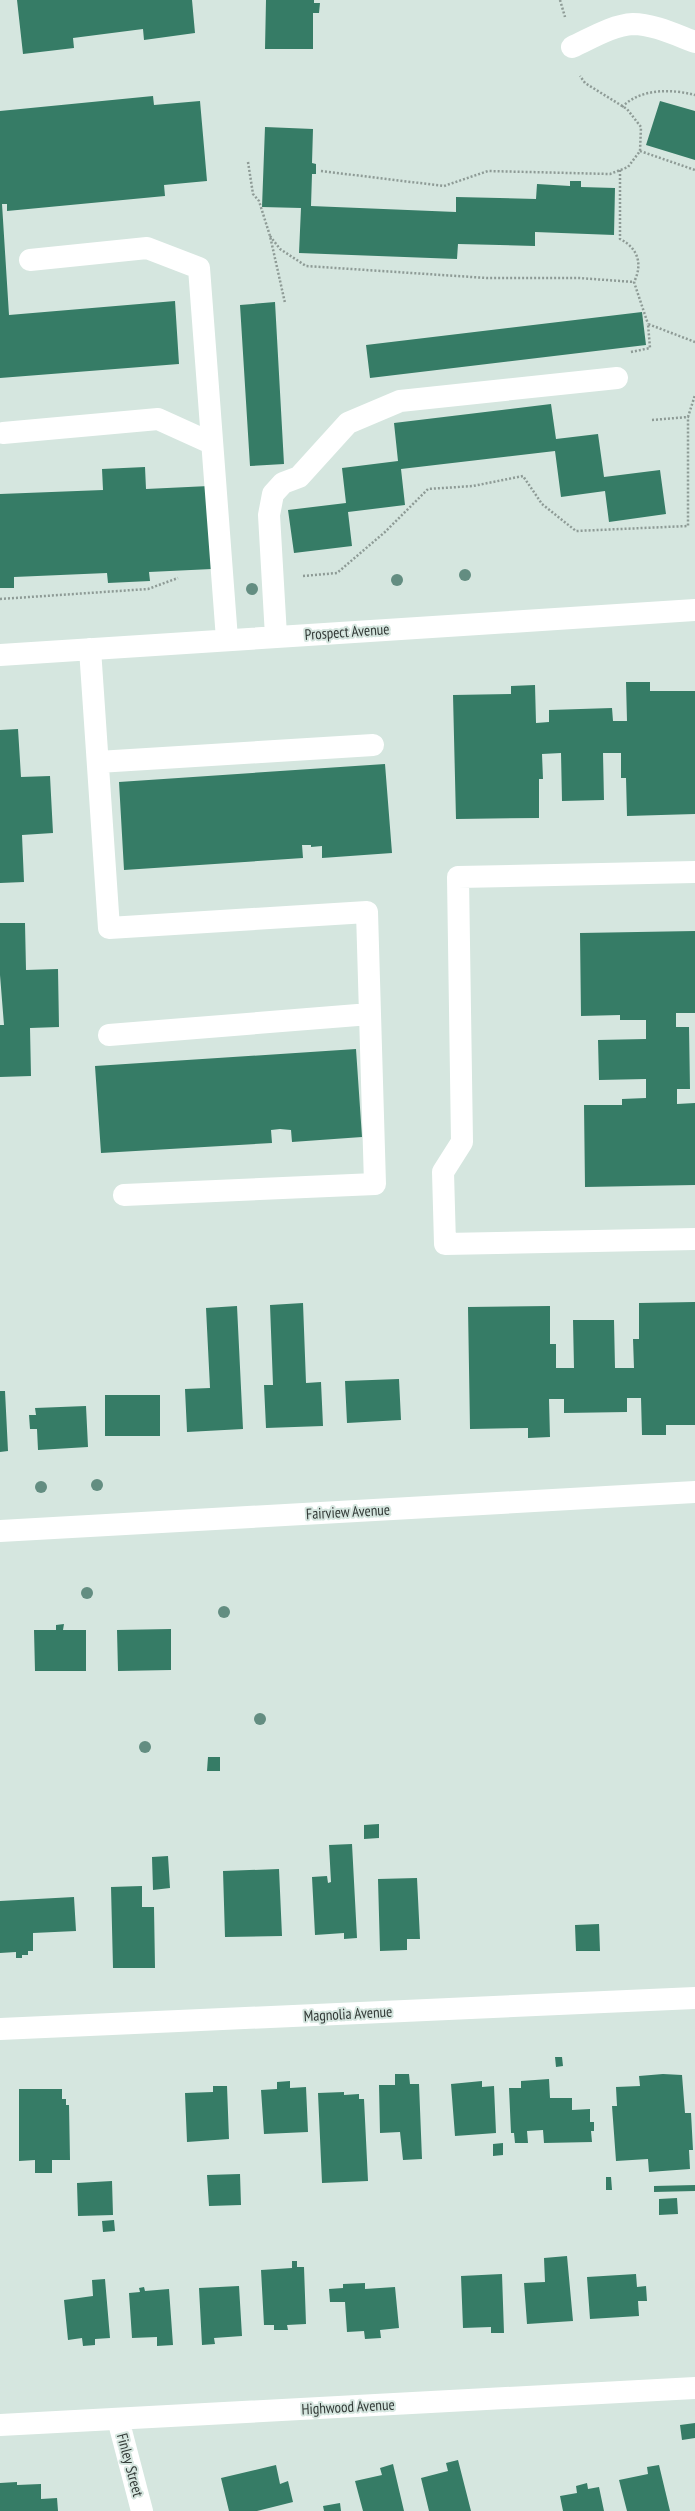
<svg xmlns="http://www.w3.org/2000/svg" width="695" height="2511" viewBox="0 0 695 2511" font-family="'PT Sans Narrow',sans-serif">
	<style>
		.building { fill: #367c66 }
		.lines { fill: none; stroke-linecap: round; stroke-linejoin: round }
		.path { stroke: #8e9b96; stroke-width: 2.5; stroke-dasharray: 2 2; stroke-linecap: butt }
		.minor { stroke: #fff; stroke-width: 22 }
		.tree { fill: #638d81 }
		.labels { text-anchor: middle; stroke-width: 4; stroke-linejoin: round; paint-order: stroke }
		.street-label { font-size: 15px; fill: #333a37; stroke: #d5e6df }
	</style>
	<rect width="100%" height="100%" fill="#d5e6df"/>
	<!-- building -->
	<path class="building" d="M17,0H192L195,33L144,40L143,29L73,38L74,48L23,54Z
		M266,0H314V3H320L319,13H313V49H265Z
		M153,96L154,105L200,101L207,181L164,185L165,196L7,211V204H2L9,315L175,301L179,364L0,378V111Z
		M660,101L695,111V160L646,145Z
		M265,127L313,129L312,163L316,164V174H312L311,206L456,212V197L536,199L537,184L570,186V181H581V187L615,188L614,235L535,232V246L458,244L457,259L299,253L301,208L262,207Z
		M275,302L284,464L250,466L240,305Z
		M642,312L646,345L370,378L366,345Z
		M551,404L556,439L598,434L604,477L660,470L666,514L609,522L605,491L561,497L555,451L401,469L405,505L348,512L352,546L294,553L288,510L346,503L342,468L398,461L394,423Z
		M145,467L146,489L209,486L212,569L149,572L150,581L108,583L107,573L14,577V588H0V494L103,490L102,469Z
		M626,682H650V691H695V814L627,816L626,778H621V753H603L604,800L562,801L561,753L542,754L543,779H539V818L456,819L453,695L511,694V686L535,685L536,723L549,722V710L612,708L613,721H627Z
		M18,729L21,777L50,776L53,833L22,835L24,882L0,883V730Z
		M385,764L392,853L322,858V846L311,847V845H302L303,858L124,870L119,782Z
		M0,923H25L26,970L58,969L59,1027L30,1028L31,1076L0,1077V1025H4L0,975Z
		M695,931V1013H676V1027H689L690,1089H677V1104L695,1103V1185L585,1187L584,1105H622V1099L646,1098V1079L599,1080L598,1040L646,1039V1020H620V1015L581,1016L580,933Z
		M356,1049L362,1137L292,1142L291,1130L280,1129L271,1130L272,1143L101,1153L95,1066Z
		M695,1302V1425H666V1435H642L641,1398H627V1412L564,1413V1399H549L550,1437L528,1438V1428L470,1429L468,1307L550,1306V1344H556V1368H574L573,1320H614L615,1368H634L633,1339H639V1303Z
		M303,1303L306,1383L321,1382L323,1426L266,1428L264,1385H273L270,1305Z
		M237,1306L243,1429L187,1432L185,1389L210,1388L206,1308Z
		M399,1379L401,1420L347,1423L345,1381Z
		M0,1391H5L8,1451L0,1452Z
		M105,1395H160V1436H105Z
		M86,1406L88,1447L38,1450L37,1429H30L29,1415H36L35,1408Z
		M64,1624L63,1630H86V1671H35L34,1630H56V1625Z
		M171,1629V1670L118,1671L117,1630Z
		M208,1757H220V1771H207Z
		M379,1824V1838L364,1839V1825Z
		M352,1844L357,1938L344,1939V1933L315,1935L312,1877L327,1876L328,1883L331,1882L329,1845Z
		M168,1856L170,1888L153,1890L152,1857Z
		M279,1869L282,1936L225,1937L223,1871Z
		M417,1878L420,1939H407V1950L380,1951L378,1879Z
		M142,1886V1907H154L155,1968H113L111,1887Z
		M74,1897L76,1931L33,1933V1951H28V1955H22V1958H16V1952L0,1953V1901Z
		M599,1924L600,1951H576L575,1925Z
		M555,2057H562L563,2066L556,2067Z
		M395,2074H409L410,2084H419L422,2159L403,2160L400,2132L380,2133L379,2085H395Z
		M663,2074L682,2075L685,2113H691L693,2150H689L690,2169L649,2172L648,2159L616,2161L612,2106H617L616,2087L640,2086L639,2076Z
		M549,2079L550,2098H572V2110L590,2109V2122H594V2131H591L592,2142L544,2143L543,2130L527,2131L528,2143H515L514,2133H511L509,2088H521V2081Z
		M290,2081V2088L306,2087L308,2132L264,2134L261,2090L277,2089V2082Z
		M482,2081V2087L494,2086L496,2133L455,2136L451,2084Z
		M213,2086H227L229,2139L187,2142L185,2093L213,2092Z
		M19,2089H62V2099H66V2105H69L70,2160H52V2173H35V2160L19,2161Z
		M344,2092V2095L359,2094V2099H364L368,2181L322,2183L318,2093Z
		M503,2143V2155L493,2156V2144Z
		M240,2174L241,2205L209,2206L207,2175Z
		M606,2177H611L612,2190H606Z
		M112,2181L113,2215L78,2216L77,2183Z
		M695,2185V2191L654,2192V2186Z
		M677,2198L678,2214L659,2215V2199Z
		M114,2220L115,2231L103,2232L102,2221Z
		M567,2256L573,2321L527,2324L524,2283L545,2282L544,2258Z
		M292,2261H297V2267H304L306,2324L287,2325L288,2330H274V2325H264L261,2270L292,2268Z
		M502,2274L504,2333H491V2327L463,2328L461,2276Z
		M636,2274L637,2287L646,2286L647,2301H638L639,2316L590,2319L587,2277Z
		M105,2279L110,2338L95,2339V2345L83,2346L82,2338L68,2340L64,2300L93,2296L92,2280Z
		M365,2283V2289L395,2287L399,2328L380,2330L381,2338L365,2339L364,2331L347,2332L345,2302H330L329,2289L343,2288V2284Z
		M239,2286L242,2336L214,2338L215,2344L202,2345L199,2288Z
		M144,2287L145,2291L169,2289L173,2345L157,2346V2337L132,2338L129,2293L140,2292L139,2288Z
		M695,2423V2438L682,2440L680,2425Z
		M458,2460L471,2511H429L421,2478L448,2471L446,2463Z
		M393,2464L404,2511H363L355,2481L382,2475L380,2468Z
		M276,2465L280,2484L288,2481L293,2502L257,2511H229L221,2478Z
		M659,2465L670,2511H627L619,2480L648,2474L647,2467Z
		M17,2482V2485L41,2484V2499L57,2498L58,2511H0V2483Z
		M587,2483L588,2489L599,2487L604,2511H563L560,2496L577,2493L576,2486Z
		M340,2503L341,2511H324L323,2506Z"/>
	<g class="lines">
		<!-- path -->
		<path class="path" d="M560,0L565,17
			M622,107C641,88 672,89 695,95
			M640,151L695,170
			M248,162L253,194L259,201L270,236L285,303
			M620,170V239C638,248 643,264 634,282L648,324
			M321,171L444,186L488,171L610,174L628,167L640,151L641,127L627,109L585,83L580,76
			M270,236L280,249L306,266L487,278H579L634,282
			M631,352L650,348L648,324L695,342
			M652,420L688,417L695,395
			M303,576L337,573L385,532L428,489L473,486L523,476L542,504L576,531L688,526V417
			M0,599L148,589L178,578"/>
		<!-- minor -->
		<path class="minor" d="M572,47C590,39 612,25 633,24C653,24 676,35 695,42
			M30,260L147,248L199,268L227,639
			M3,433L158,419L211,443
			M276,636L269,515L273,494L283,483L299,477L348,423L400,401L617,378
			M90,649L109,928L367,912L375,1184L124,1195
			M0,655L695,610
			M98,762L373,745
			M695,872L458,877L462,1142L443,1172L445,1244L695,1239
			M109,1035L370,1014
			M0,1531L695,1492
			M0,2029L695,1998
			M118,2419L142,2511
			M0,2425L695,2388"/>
	</g>
	<!-- trees -->
	<g class="tree">
		<circle cx="465" cy="575" r="6"/>
		<circle cx="397" cy="580" r="6"/>
		<circle cx="252" cy="589" r="6"/>
		<circle cx="97" cy="1485" r="6"/>
		<circle cx="41" cy="1487" r="6"/>
		<circle cx="87" cy="1593" r="6"/>
		<circle cx="224" cy="1612" r="6"/>
		<circle cx="260" cy="1719" r="6"/>
		<circle cx="145" cy="1747" r="6"/>
	</g>
	<g class="labels">
		<!-- street labels -->
		<g class="street-label">
			<text transform="translate(347 632) rotate(-4)" y="5">Prospect Avenue</text>
			<text transform="translate(348 1512) rotate(-3)" y="5">Fairview Avenue</text>
			<text transform="translate(348 2014) rotate(-3)" y="5">Magnolia Avenue</text>
			<text transform="translate(348 2407) rotate(-3)" y="5">Highwood Avenue</text>
			<text transform="translate(130 2465) rotate(75)" y="5">Finley Street</text>
		</g>
	</g>
</svg>
